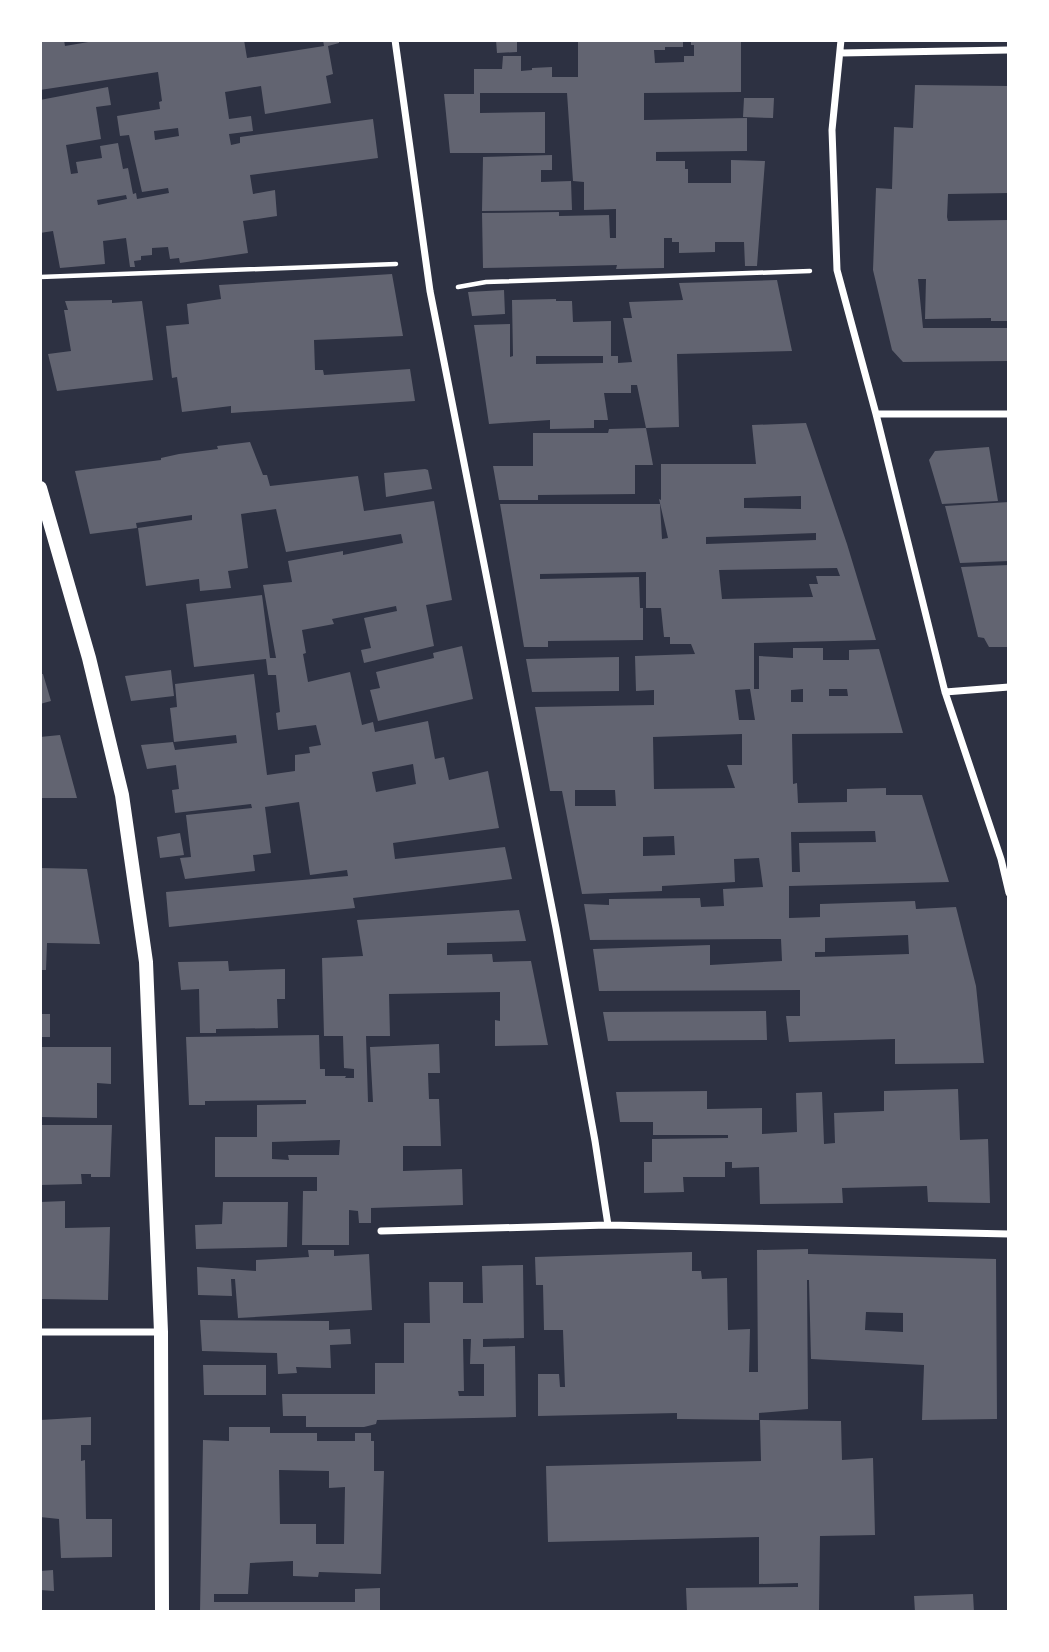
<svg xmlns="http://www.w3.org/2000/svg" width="1049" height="1652" viewBox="0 0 1049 1652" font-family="'Roboto Serif',serif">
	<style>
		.building { fill: #626471; fill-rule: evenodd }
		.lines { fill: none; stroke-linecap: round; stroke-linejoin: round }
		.path { stroke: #fff; stroke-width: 4.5 }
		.minor { stroke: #fff; stroke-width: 7 }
		.secondary { stroke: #fff; stroke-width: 14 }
	</style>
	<rect width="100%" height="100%" fill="#2d3142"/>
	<!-- building -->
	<path class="building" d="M40,40H64L65,46L100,40H244L247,58L324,46L323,40H339V43L328,46L333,74L326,76L331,103L265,114L261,86L225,92L229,119L251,116L253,131L229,134L231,145L240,143V137L373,119L378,158L250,175L253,194L275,190L277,216L243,221L248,253L180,263L179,258L170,259L168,247L152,248V255L141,256V260L134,261L135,267H130L126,238L103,241L105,264L60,268L53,231L40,233V100L108,87L111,105L96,107L101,139L66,145L71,174L78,173L76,162L102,158L100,146L118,143L123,169L128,168L133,194L136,193L137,199L169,193L168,188L142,192L129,135L120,136L117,116L160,109L159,102L162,101L158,72L40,90ZM178,128L179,136L155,140L154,131ZM126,195L127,199L98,205L97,200Z
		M496,40H517V52L497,53Z
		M578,40H683V47H665V50H654L655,63L684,62V56H694V45H691V40H741V92L644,93V120L747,118V151L656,152V161H685V169H688V183H731V160L765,161L757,266H745L744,242H715V252L679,253V242H672V238H664V268L616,269L617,265L483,268L482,213L559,212V216L609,215L610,238H616V209L584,210V182L573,181L567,93H480V113L545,112V153H450L444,94H474V69H502L503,56H521V71L532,70V68L552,67V77H578Z
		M915,85L1009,86V193L948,194L947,217L948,221L1009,220V321H991V318L925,319L926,279H918L923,328H1009V361L903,362L892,350L873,270L876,188L892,189L894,127L913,128Z
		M744,98H774L773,118L743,117Z
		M552,155V170H541V182L571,181L572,210L482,211L483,157Z
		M392,274L403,336L314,340L315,370H323L324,375L410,369L415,401L231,413V406L182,412L177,377L172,378L166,326L189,324L187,304L221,299L219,285Z
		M777,280L792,351L677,354L679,427L646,428L637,385H631V393H604L608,420H594V428L550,429V420L489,424L474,325L510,324V357L513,356L512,300L556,299V301H572L573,322L611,321V356H618V363L632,362L623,318H632L629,302L683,300L679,283ZM536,356H603V363L536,364Z
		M504,290L505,314L472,316L468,292Z
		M112,300V303L142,301L153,380L57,391L48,354L71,351L64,310H68L65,301Z
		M806,423L847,544L876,640L754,643V689H759V656L793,658V648H823V660H849V650L879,649L903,733L792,734L793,784L797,783L798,803L847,802V789L886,788V795H922L949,882L789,886V918L820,917V904L915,901L916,909L956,907L976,986L984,1063L895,1064V1039L789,1042L786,1016H800V990L599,991L593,949L710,945V965L782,961L781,939L590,940L584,904L609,905V899L700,898L701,907L724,906L723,889L763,887L759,858L734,859L735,882L662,886V891L582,894L562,791H550L535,707L654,705V690L636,691L635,656L695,654L691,644H670V637H664L661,608H646V572L540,574V579L639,577L640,608H643V640L548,641V647H524L500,504H660L662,539L668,538L659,499L661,500V464H756L752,425ZM801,496V509L744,508V498ZM816,533V540L706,544V537ZM837,568L840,576H816L818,584H809L813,597L722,599L719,570ZM750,689L755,720H739L735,690ZM803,689V702H791V690ZM829,689H847L848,696H829ZM742,734V765H727L735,788L654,789L653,737ZM575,790H615L616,806H575ZM875,831L876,842L799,843L800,872H792L791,832ZM674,836L675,855L643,856V837ZM908,935L909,954L815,957V952H825V938Z
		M646,428L653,465H635V494L538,495V500H499L493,466H533V433H608L609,429Z
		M250,442L263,475H267L270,486L358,476L364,511L434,501L452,600L426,605L434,646L364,663L361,650L371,648L364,618L397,611L396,606L332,619L334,624L302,630L306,653L303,654L308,682L350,672L362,725L373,722L375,732L428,721L435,759L444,757L449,780L488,771L499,828L393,843L395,859L505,847L512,879L353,898L355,908L169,927L166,892L348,876L347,870L310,875L299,802L265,807L271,853L253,855L255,871L185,879L180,858L191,857L186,815L252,808L251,804L175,813L172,790L179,789L176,765L147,769L141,745L173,742L175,750L237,743L236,735L174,742L170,708L177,707L175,684L254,674L267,775L295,771V755L310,753L309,747L321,745L316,725L278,730L276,713L280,712L276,675H268L266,659L194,667L186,604L262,595L270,658H276L263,585L292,582L288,561L343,551V555L403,543L401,534L286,552L276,509L241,514L248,568L228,571L231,588L200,591L199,579L146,586L138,528L192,520V515L136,523L137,528L90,534L75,471L161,460V458L179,454L218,449L217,446ZM413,764L416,784L376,792L372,772Z
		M989,447L998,501L942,504L929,460L935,451Z
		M425,469L428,470L432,489L386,497L384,473Z
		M1009,502V561L960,563L945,506Z
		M1009,565V647H989L984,638L978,637L961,567Z
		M462,646L473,699L378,721L370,690L380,688L376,672L434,658L433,653Z
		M619,657V691L532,692L526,659Z
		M171,670L174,696L131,701L125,676Z
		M40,674H43L51,701L40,704Z
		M60,735L77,798H40V737Z
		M180,833L184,855L160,858L157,837Z
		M40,868L87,869L100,944L47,943L46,970H40Z
		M519,910L526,941L447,943V955L492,954L493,962L531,961L548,1045L495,1046V1020L500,1021V992L389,994L390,1036H366L368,1102H373L370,1047L439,1044L440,1073H428L429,1099H439L441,1146H403V1171L462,1169L463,1205L371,1208V1223H359L358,1211L349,1210V1245H302L303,1191H317V1177H215V1137H257V1105L306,1104V1100L205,1101V1105H189L186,1037L319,1035L320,1069H325V1076H346L345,1078H354V1069L344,1068L343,1036H324L322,958L363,956L357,920ZM340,1140L339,1155H288L289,1160L272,1159V1142Z
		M228,961L229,971L285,969V999H277L278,1028L216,1029V1033H200L199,989L181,990L178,962Z
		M766,1011L767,1040L608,1041L603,1012Z
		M40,1014H50V1037H40Z
		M40,1047H111V1084L97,1083V1118L40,1117Z
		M958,1089L960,1140L988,1139L990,1203L928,1202L927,1186L842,1188L843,1203L760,1204L759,1167L732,1168V1162H725V1177H683L684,1192L644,1193V1162H652V1139L728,1138V1135H653V1122H620L616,1092L707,1091V1109L762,1108V1134L797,1132L796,1093L822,1092L824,1144L835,1143L834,1113L884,1111V1091Z
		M40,1125H112L110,1177H91V1174H81L82,1184L40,1185Z
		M65,1201V1228L110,1227L108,1300L40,1299V1202Z
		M223,1202H288L287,1247L196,1249L195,1225L222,1224Z
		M808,1249V1254L996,1259L997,1419L922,1420L924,1365L811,1359L809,1280H807L808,1409L759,1413V1420L677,1419V1413L538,1416V1374H559L560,1387H565L563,1330H544L543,1285H536L535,1257L692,1252V1271H701L702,1279L727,1278L728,1330L750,1329L749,1372H758L757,1250ZM866,1312L903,1313V1332L865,1330Z
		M308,1250H334V1256L369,1254L372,1310L238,1318L235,1279H231L232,1296L198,1295L197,1267L256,1271V1260L309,1257Z
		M523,1265L524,1338L483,1339V1347L515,1346L516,1417L377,1420L376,1424L364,1427H306V1416H283L282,1394H375V1363H404V1323H430L429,1282H463V1303H483L482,1266ZM463,1339H471L470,1364H484V1396H459L458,1391H464Z
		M200,1320L329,1321V1330L350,1329L351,1344L330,1345L331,1368L296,1367L297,1373L278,1374L277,1353L202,1351Z
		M203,1365H266V1395H204Z
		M91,1417V1445H81V1461L85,1460L86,1519H112V1557L61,1558L59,1519L40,1517V1420Z
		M760,1420L841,1421L842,1460L873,1458L875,1535L820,1536L819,1612H687L686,1588L798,1587V1583L759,1584V1537L548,1542L546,1466L761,1461Z
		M229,1427H270V1433H317V1441H355V1433H371V1441H374V1471H384L381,1574L319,1572L318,1577L293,1576V1561L250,1563L248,1594H214V1602H355V1589L380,1588V1612H200L203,1440L229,1441ZM279,1470L329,1471V1488L345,1487L344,1544H316V1524H280Z
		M53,1570L54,1591L40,1590V1571Z
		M973,1594L974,1612H915L914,1596Z"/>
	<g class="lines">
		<!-- path -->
		<path class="path" d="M40,277L396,264
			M458,287L486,282L810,271"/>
		<!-- minor -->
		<path class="minor" d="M395,40L430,291L556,928L595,1141L608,1225
			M841,40L832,130L837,270L876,414L945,692L1001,859L1009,893
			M840,53L1009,50
			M876,414H1009
			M945,692L1009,687
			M381,1231L608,1225L1009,1234
			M40,1332H161"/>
		<!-- secondary -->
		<path class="secondary" d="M40,488L89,658L122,795L146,962L161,1332L162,1612"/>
	</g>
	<!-- border -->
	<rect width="1049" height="1652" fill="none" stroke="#ffffff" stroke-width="84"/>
</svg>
